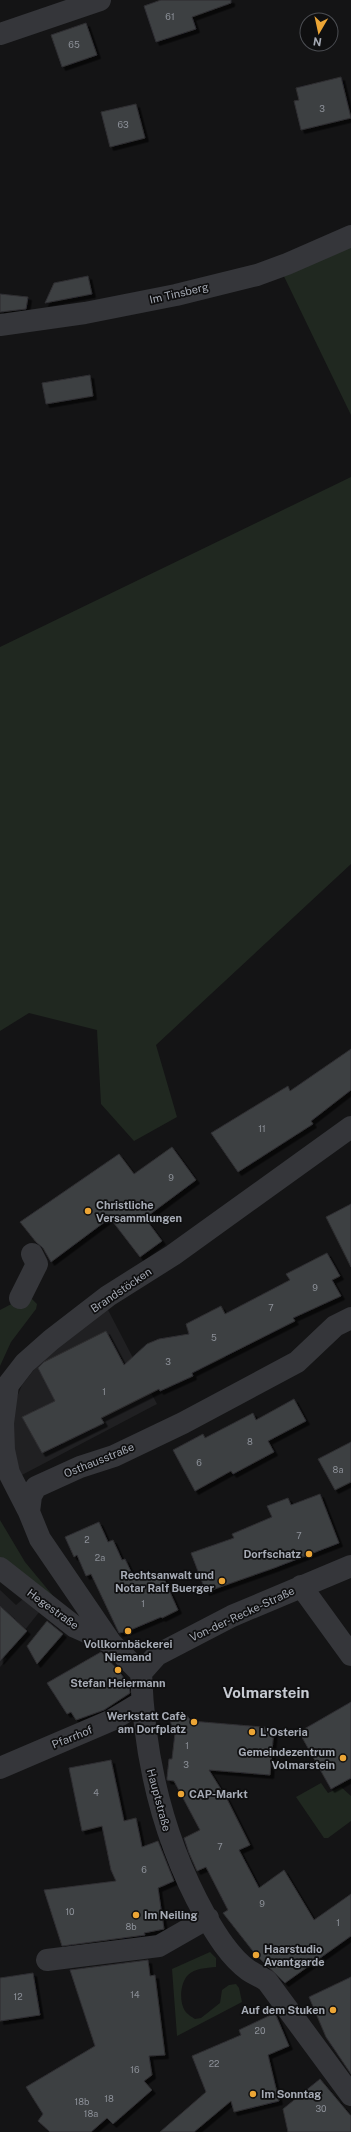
<svg xmlns="http://www.w3.org/2000/svg" width="351" height="2132" viewBox="0 0 351 2132" font-family="'Public Sans',sans-serif">
	<style>
		.built { fill: #202022 }
		.green { fill: #202820 }
		.building { fill: #3e3f42; stroke: #2e2e31; filter: url(#shadow) }
		.lines { fill: none; stroke-linecap: round; stroke-linejoin: round }
		.minor { stroke: #35363a; stroke-width: 22 }
		.poi-dot { fill: #eca535; stroke: #0f0f10; stroke-width: 1.5 }
		.labels { text-anchor: middle; stroke-width: 3.5; stroke-linejoin: round; paint-order: stroke }
		.number-label { font-size: 9px; fill: #8c9098 }
		.street-label { font-size: 11px; fill: #a6abb5; stroke: #0f0f10 }
		.poi-label { font-size: 11px; font-weight: bold; fill: #a6abb5; stroke: #0f0f10; text-anchor: start }
		.district-label { font-size: 15px; font-weight: bold; fill: #c6cad1; stroke: #0f0f10 }
	</style>
	<defs>
		<filter id="shadow"><feDropShadow dx="3.5" dy="3.5" stdDeviation="0" flood-color="#0009"/></filter>
	</defs>
	<rect width="100%" height="100%" fill="#141415"/>
	<!-- built -->
	<path class="built" d="M107,1308L157,1404L20,1476L10,1442L14,1404L22,1385L33,1371L50,1353Z
		M0,1590L16,1605L23,1599L40,1611L4,1656L7,1659L0,1667Z"/>
	<!-- green -->
	<path class="green" d="M351,243V415L278,264Z
		M351,477V864L156,1045L177,1117L134,1141L101,1104L97,1030L29,1013L0,1031V647Z
		M30,1297L37,1304L36,1309L11,1342L0,1366V1310L19,1300Z
		M0,1520L25,1562L54,1597L0,1558Z
		M321,1783L328,1793L341,1787L351,1796V1821L328,1838H324L296,1797Z
		M210,1952L216,1958V1967C206,1968 195,1968 188,1975C180,1983 179,2002 185,2011C187,2014 192,2017 195,2019L201,2018L220,2003L222,1990L229,1985L236,1984L239,1988L242,2002L177,2036L172,1969Z"/>
	<!-- building -->
	<path class="building" d="M161,0H231V3L192,17L196,29L156,42L144,6Z
		M86,23L97,55L62,67L51,35Z
		M341,77L351,118L301,130L294,101L299,100L296,88Z
		M136,104L145,138L110,147L101,112Z
		M88,276L92,294L45,303L54,283Z
		M0,294L28,297L26,309L0,312Z
		M90,375L93,396L46,404L42,383Z
		M351,1049V1090L311,1121L313,1124L238,1172L211,1133L288,1086L290,1091Z
		M172,1147L196,1180L145,1218L162,1241L140,1257L110,1218L51,1262L43,1248L36,1242L20,1222L119,1154L134,1174Z
		M351,1204V1267L326,1217Z
		M327,1253L340,1276L332,1280L341,1296L293,1318L295,1321L192,1373L193,1376L160,1391L159,1389L101,1418L104,1423L42,1453L22,1417L55,1401L38,1368L44,1362L106,1331L124,1365L147,1344L159,1339L189,1334L186,1324L221,1306L225,1314L290,1280L286,1274Z
		M294,1399L306,1421L268,1441L274,1452L233,1474L231,1471L195,1491L173,1450L203,1434L205,1438L253,1413L256,1420Z
		M351,1442V1482L335,1490L318,1459Z
		M320,1494L339,1543L274,1568L206,1592L191,1553L234,1538L232,1534L272,1517L267,1506L288,1498L291,1505Z
		M99,1522L108,1542L113,1540L122,1560L125,1559L134,1578L145,1573L149,1580L162,1574L178,1610L162,1618L161,1617L128,1631L119,1633L91,1574L86,1576L77,1555L74,1557L65,1537Z
		M0,1606L27,1631L0,1661Z
		M47,1621L63,1634L37,1664L27,1646Z
		M101,1652L118,1670L129,1685L130,1693L104,1710L76,1720L71,1712L67,1714L47,1683Z
		M351,1702V1778L331,1789L299,1732Z
		M185,1713L191,1721L274,1728L270,1775L209,1770L227,1799L250,1845L239,1850L259,1888L284,1870L314,1920L351,1894V1936L285,1983L256,1955L223,1913L228,1910L206,1867L197,1871L189,1853L184,1838L200,1830L174,1781L167,1780V1778L169,1759H172L175,1733L171,1724L170,1714Z
		M111,1760L124,1821L136,1818L142,1847L158,1841L174,1881L158,1888L164,1929L144,1933L145,1935L62,1946L44,1890L116,1881L111,1870L102,1826L82,1831L69,1768Z
		M148,1960L150,1976L155,1975L165,2055L149,2056L152,2075L144,2081L152,2090L113,2124L107,2118L91,2132H50L38,2121L43,2114L26,2087L95,2046L70,1970Z
		M33,1973L40,2015L0,2021V1978Z
		M351,1977V2074L326,2037L309,1997Z
		M275,2013L289,2046L268,2055L279,2101L234,2112L231,2101L194,2132H160L206,2092L192,2056L241,2035L239,2030Z
		M320,2079L351,2116V2132H288L283,2109Z"/>
	<g class="lines">
		<!-- minor -->
		<path class="minor" d="M0,34L100,0
			M0,325L85,313L176,295L257,275L287,264L351,236
			M20,1298L37,1264L32,1254
			M29,1512L9,1473L4,1450L3,1423L8,1385L25,1363L51,1340L108,1296L173,1255L351,1127
			M0,1568L75,1627L111,1643
			M301,1586L351,1655
			M141,1673L111,1643L40,1539L29,1512L31,1496L36,1487L80,1467L114,1456L183,1423L297,1362L335,1326L351,1318
			M141,1673C144,1758 163,1840 205,1915C216,1934 230,1957 248,1970C254,1974 261,1977 267,1981L351,2095
			M141,1673L157,1655L232,1616L351,1566
			M0,1768L112,1720L142,1702
			M47,1960L159,1946L208,1918"/>
	</g>
	<!-- markers -->
	<g class="poi-dot">
		<circle cx="88" cy="1211" r="4"/>
		<circle cx="309" cy="1554" r="4"/>
		<circle cx="222" cy="1581" r="4"/>
		<circle cx="128" cy="1631" r="4"/>
		<circle cx="118" cy="1670" r="4"/>
		<circle cx="194" cy="1722" r="4"/>
		<circle cx="252" cy="1732" r="4"/>
		<circle cx="343" cy="1758" r="4"/>
		<circle cx="181" cy="1794" r="4"/>
		<circle cx="136" cy="1915" r="4"/>
		<circle cx="256" cy="1955" r="4"/>
		<circle cx="333" cy="2010" r="4"/>
		<circle cx="253" cy="2094" r="4"/>
	</g>
	<g class="labels">
		<!-- number labels -->
		<g class="number-label">
			<text x="170" y="20">61</text>
			<text x="74" y="48">65</text>
			<text x="322" y="112">3</text>
			<text x="123" y="128">63</text>
			<text x="262" y="1132">11</text>
			<text x="171" y="1181">9</text>
			<text x="315" y="1291">9</text>
			<text x="271" y="1311">7</text>
			<text x="214" y="1341">5</text>
			<text x="168" y="1365">3</text>
			<text x="104" y="1395">1</text>
			<text x="250" y="1445">8</text>
			<text x="199" y="1466">6</text>
			<text x="338" y="1473">8a</text>
			<text x="299" y="1539">7</text>
			<text x="87" y="1543">2</text>
			<text x="100" y="1561">2a</text>
			<text x="143" y="1607">1</text>
			<text x="187" y="1749">1</text>
			<text x="186" y="1768">3</text>
			<text x="96" y="1796">4</text>
			<text x="220" y="1850">7</text>
			<text x="144" y="1873">6</text>
			<text x="262" y="1907">9</text>
			<text x="70" y="1915">10</text>
			<text x="338" y="1926">1</text>
			<text x="131" y="1930">8b</text>
			<text x="135" y="1998">14</text>
			<text x="18" y="2000">12</text>
			<text x="260" y="2034">20</text>
			<text x="214" y="2067">22</text>
			<text x="135" y="2073">16</text>
			<text x="109" y="2102">18</text>
			<text x="82" y="2105">18b</text>
			<text x="321" y="2112">30</text>
			<text x="91" y="2117">18a</text>
		</g>
		<!-- street labels -->
		<g class="street-label">
			<text transform="translate(179 293) rotate(-13)" y="4">Im Tinsberg</text>
			<text transform="translate(121 1290) rotate(-34)" y="4">Brandstöcken</text>
			<text transform="translate(99 1460) rotate(-22)" y="4">Osthausstraße</text>
			<text transform="translate(53 1609) rotate(36)" y="4">Hegestraße</text>
			<text transform="translate(242 1614) rotate(-25)" y="4">Von-der-Recke-Straße</text>
			<text transform="translate(72 1737) rotate(-22)" y="4">Pfarrhof</text>
			<text transform="translate(159 1800) rotate(75)" y="4">Hauptstraße</text>
		</g>
		<!-- poi labels -->
		<g class="poi-label">
			<text x="96" y="1209">Christliche<tspan x="96" dy="13">Versammlungen</tspan></text>
			<text x="301" y="1558" text-anchor="end">Dorfschatz</text>
			<text x="214" y="1579" text-anchor="end">Rechtsanwalt und<tspan x="214" dy="13">Notar Ralf Buerger</tspan></text>
			<text x="128" y="1648" text-anchor="middle">Vollkornbäckerei<tspan x="128" dy="13">Niemand</tspan></text>
			<text x="118" y="1687" text-anchor="middle">Stefan Heiermann</text>
			<text x="186" y="1720" text-anchor="end">Werkstatt Cafè<tspan x="186" dy="13">am Dorfplatz</tspan></text>
			<text x="260" y="1736">L'Osteria</text>
			<text x="335" y="1756" text-anchor="end">Gemeindezentrum<tspan x="335" dy="13">Volmarstein</tspan></text>
			<text x="189" y="1798">CAP-Markt</text>
			<text x="144" y="1919">Im Neiling</text>
			<text x="264" y="1953">Haarstudio<tspan x="264" dy="13">Avantgarde</tspan></text>
			<text x="325" y="2014" text-anchor="end">Auf dem Stuken</text>
			<text x="261" y="2098">Im Sonntag</text>
		</g>
		<!-- district labels -->
		<g class="district-label">
			<text x="266" y="1698">Volmarstein</text>
		</g>
	</g>
	<!-- north arrow -->
	<g transform="translate(319 32) rotate(189)"><circle r="19" fill="#0f0f10" stroke="#4b4d52"/>
	<path d="M0-3L7 15L0 10L-7 15Z" fill="#eca535"/>
	<text y="-6" font-size="11" font-weight="bold" text-anchor="middle" fill="#a6abb5">N</text>
	</g>
</svg>
